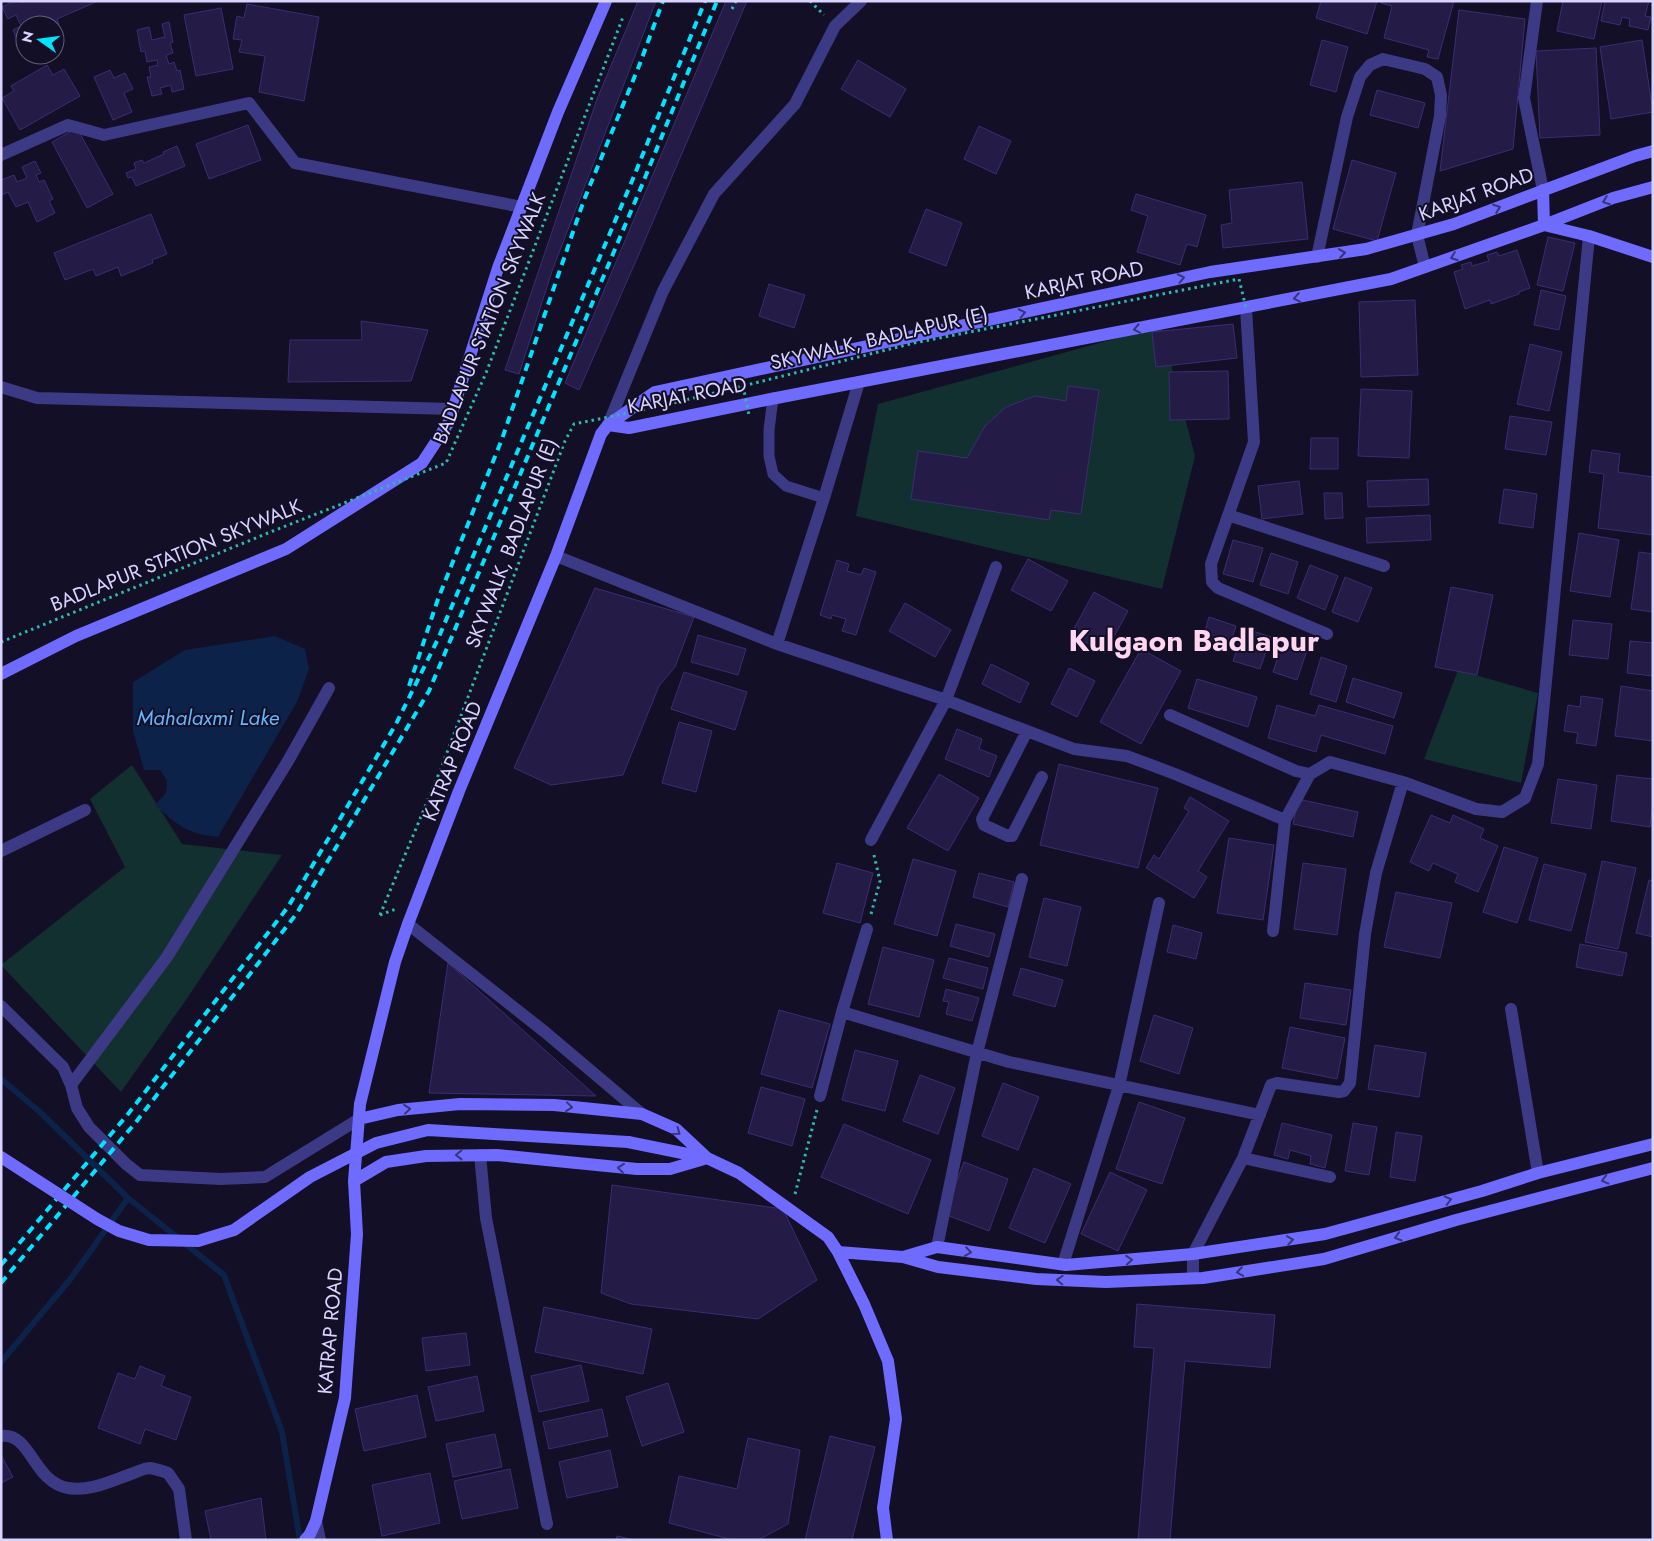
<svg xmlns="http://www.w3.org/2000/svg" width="1654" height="1541" viewBox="0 0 1654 1541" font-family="Jost,sans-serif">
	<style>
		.green { fill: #12302f }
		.water { fill: #0c2248 }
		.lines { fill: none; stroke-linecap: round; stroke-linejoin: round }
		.stream { stroke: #0c2248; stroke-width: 6 }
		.building { fill: #241b47; stroke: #3b2d73 }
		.path { stroke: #2fb8b0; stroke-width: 3; stroke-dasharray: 2.5 4; stroke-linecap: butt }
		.lane { stroke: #3d3a85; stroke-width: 11 }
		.street { stroke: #3d3a85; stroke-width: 12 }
		.secondary { stroke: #6f6bff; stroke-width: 12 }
		.rail { stroke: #00e5ff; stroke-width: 4; stroke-dasharray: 8 6; stroke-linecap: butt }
		.path-bridge { stroke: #2fb8b0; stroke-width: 3; stroke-dasharray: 2.5 4; stroke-linecap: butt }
		.secondary-bridge { stroke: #6f6bff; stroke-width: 12 }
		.oneway { stroke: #38347d }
		.labels { text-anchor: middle; stroke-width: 4; stroke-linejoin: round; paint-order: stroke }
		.street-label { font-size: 20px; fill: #d9d4ff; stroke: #130f26 }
		.water-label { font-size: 21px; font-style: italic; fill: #62b6ff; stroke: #130f26 }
		.town-label { font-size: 30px; font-weight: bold; fill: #ffd6f0; stroke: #130f26 }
	</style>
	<rect width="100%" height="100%" fill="#130f26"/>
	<!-- green -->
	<path class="green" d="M1161,326L1195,456L1162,589L856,516L878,404Z
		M1458,670L1538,693L1521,783L1424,759Z
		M132,765L182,844L282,855L188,997L121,1092L1,965L125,867L90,799Z"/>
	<!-- water -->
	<path class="water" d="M275,636L305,649L309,669L297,702L218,837C187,834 177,825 155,805L166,793L167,781L160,770H144L133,731V682L185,650Z"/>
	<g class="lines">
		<!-- stream -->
		<path class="stream" d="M1,1079L41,1113L128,1198L224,1275L282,1432L300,1540
			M1,1362L72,1277L128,1198"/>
	</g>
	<!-- building -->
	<path class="building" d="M14,1H21L22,3L26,1H98L57,19L59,25L55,26V25H25V48L21,50L13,30L21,26L16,15L8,19L2,7Z
		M638,1H656L552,271L519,374L505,370L597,99Z
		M726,1H747L639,254L579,390L565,383Z
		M1321,1H1377L1367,34L1316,18Z
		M1381,1H1454L1438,59L1427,57L1429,50L1384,38L1392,6L1381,3Z
		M1563,1H1602L1594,39L1557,31Z
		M1605,1H1649L1645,16L1651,17L1648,30L1629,26L1630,19L1622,17L1620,25L1601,21Z
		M247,4L319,17L304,101L259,92L265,56L239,52L242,40L233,39L237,16L244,18Z
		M221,8L233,69L196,76L184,15Z
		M1459,10L1525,19L1513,149L1440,171Z
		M169,22L173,42L170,43L173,53L166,55L169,64L174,62L177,71L180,70L184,89L172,92L171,85L160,88L162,94L152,96L147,77H151L149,67L158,65L157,60L147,62L145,51L141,52L137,30L149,27L152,40L165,37L162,24Z
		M1322,40L1348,47L1336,92L1310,85Z
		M1642,40L1653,112L1611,119L1600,47Z
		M1596,48L1600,135L1540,138L1536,51Z
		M858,60L906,89L890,117L841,89Z
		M47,65L53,75L64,69L80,96L20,130L2,98L14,91L11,86Z
		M110,70L114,78L125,73L133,89L124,93L132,112L113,120L94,77Z
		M1377,90L1425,103L1418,128L1370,115Z
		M248,125L261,160L209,179L196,144Z
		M979,126L1011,141L996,174L964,159Z
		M77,128L113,194L87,208L52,142Z
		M177,146L185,166L136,186L132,177L128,178L126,173L136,169L134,163L142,160L144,163L164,154L163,152Z
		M1352,160L1396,173L1377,241L1333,229Z
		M35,161L41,173L36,175L39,182L44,180L53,199L49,201L55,213L37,222L28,202L16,207L8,192L2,195L1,192V180L14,175L17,182L27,178L22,167Z
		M1302,182L1308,239L1223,248L1221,225L1232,223L1229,190Z
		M1136,194L1206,215L1197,247L1187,244L1180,265L1137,252L1148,216L1131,210Z
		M926,209L962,223L946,266L909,252Z
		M151,214L167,254L152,260L153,263L121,276L118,267L96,276L93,269L65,280L54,253Z
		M1548,237L1575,243L1563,291L1537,285Z
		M1517,250L1530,288L1519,292V294L1491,304L1490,300L1465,309L1454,272L1463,269L1461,265L1471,262L1472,266L1489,261L1487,255L1497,252L1499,256Z
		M769,284L805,295L794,328L759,316Z
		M1541,290L1566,296L1559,330L1534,325Z
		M1415,300L1418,375L1361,377L1359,302Z
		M361,321L428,330L411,381L288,382L290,340H362Z
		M1233,324L1237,358L1156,367L1152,332Z
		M1530,344L1562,352L1549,411L1517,404Z
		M1228,371L1229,419L1170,420L1169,372Z
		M1068,386L1099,390L1081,514L1051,510L1049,520L911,499L918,451L967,458L985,426L1006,407L1035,396L1066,401Z
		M1361,389L1412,391L1409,458L1358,456Z
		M1510,416L1552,422L1546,455L1505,449Z
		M1311,438H1338V469H1310Z
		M1592,450L1620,454L1618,472L1653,477V535L1598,528L1604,474L1589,472Z
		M1428,479L1429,505L1368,507L1367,481Z
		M1299,481L1303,514L1262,519L1258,486Z
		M1504,489L1537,494L1533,528L1499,523Z
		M1324,493H1342L1343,518L1325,519Z
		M1430,515L1431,540L1367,543L1366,518Z
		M1579,533L1619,540L1610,597L1570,591Z
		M1233,540L1263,548L1253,582L1223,574Z
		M1639,552L1653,554V612L1631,609Z
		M1271,553L1298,562L1288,594L1260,585Z
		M1028,559L1068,581L1051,611L1011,590Z
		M837,560L849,564L847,571L861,575L864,568L876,572L856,635L842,631L846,619L832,615L831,619L820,615Z
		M1310,565L1338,576L1325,610L1297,598Z
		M1345,577L1372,588L1358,622L1332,612Z
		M1451,587L1493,595L1477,675L1435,667Z
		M595,588L694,617L675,667L659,686L623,775L551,785L514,768Z
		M1094,592L1128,611L1105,653L1071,634Z
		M905,603L951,630L935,657L889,631Z
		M1209,617L1236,626L1227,653L1201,644Z
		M1573,620L1612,624L1608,659L1569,655Z
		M1244,628L1271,637L1260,669L1233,661Z
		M698,635L746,649L738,675L691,662Z
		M1284,639L1308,647L1297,680L1273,672Z
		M1630,641L1653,643V676L1627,673Z
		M1141,649L1181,671L1141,744L1100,722Z
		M1321,657L1347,666L1336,702L1310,694Z
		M991,664L1029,683L1020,703L982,684Z
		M1069,668L1095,681L1077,717L1051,704Z
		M684,672L747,692L735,730L671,709Z
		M1353,678L1402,693L1394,718L1346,702Z
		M1197,679L1257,697L1248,727L1188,708Z
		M1621,686L1653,691V741L1615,736Z
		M1581,696L1603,699L1596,746L1576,743L1578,733L1564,731L1568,705L1580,707Z
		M1277,705L1315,716L1319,705L1393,726L1385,754L1321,735L1316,752L1268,738Z
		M679,722L712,731L696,792L662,783Z
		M957,729L982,739L979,749L997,756L989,777L945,759Z
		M1059,764L1158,788L1138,868L1040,845Z
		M939,774L979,798L948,851L907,828Z
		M1617,775L1653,779V803L1650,827L1611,821Z
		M1558,779L1597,785L1591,829L1551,823Z
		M1190,797L1229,821L1198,871L1207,877L1194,898L1146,868L1154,855L1159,859L1189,811L1184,808Z
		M1298,799L1358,812L1353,837L1293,824Z
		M1431,815L1450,823L1453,815L1484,829L1480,838L1498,846L1478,892L1455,882L1458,874L1433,863L1429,871L1410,862Z
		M1229,838L1274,845L1263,920L1217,913Z
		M1504,847L1538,858L1517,923L1483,912Z
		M913,859L956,871L937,936L894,924Z
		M1602,861L1636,868L1618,949L1585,942Z
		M837,863L873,873L860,923L823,913Z
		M1303,863L1346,869L1337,935L1294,929Z
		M1544,864L1586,874L1571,931L1529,920Z
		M979,873L1014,882L1008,907L973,897Z
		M1649,880L1653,881V937L1636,933Z
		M1396,892L1452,903L1440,958L1384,947Z
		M1044,898L1081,907L1067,966L1029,957Z
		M956,924L995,934L989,957L950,946Z
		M1173,925L1202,933L1196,959L1167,952Z
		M1580,944L1627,953L1622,976L1576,967Z
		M883,947L934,960L919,1017L868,1004Z
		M949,958L988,968L983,989L943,978Z
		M448,963L596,1096L429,1093Z
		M1021,968L1063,980L1055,1007L1013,995Z
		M1305,983L1351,990L1346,1025L1300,1018Z
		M946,989L979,998L972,1021L946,1014L949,1002L943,1001Z
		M779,1010L830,1024L812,1088L761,1074Z
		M1154,1015L1193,1028L1179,1074L1140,1061Z
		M1290,1027L1345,1038L1337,1079L1282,1068Z
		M1375,1045L1426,1053L1419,1097L1368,1089Z
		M855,1050L898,1061L885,1111L842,1100Z
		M920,1075L955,1088L938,1134L903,1121Z
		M1003,1083L1039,1097L1018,1150L982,1136Z
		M761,1087L805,1099L792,1146L748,1133Z
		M1139,1102L1185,1118L1162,1184L1116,1169Z
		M1282,1123L1332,1135L1325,1168L1310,1164L1311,1156L1290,1150L1288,1159L1274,1155Z
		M1353,1123L1377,1127L1369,1175L1345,1171Z
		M844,1124L931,1160L908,1214L821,1177Z
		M1396,1132L1422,1136L1415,1181L1390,1177Z
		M964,1162L1008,1179L989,1231L944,1214Z
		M1034,1168L1071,1184L1045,1243L1009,1228Z
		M1110,1172L1147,1190L1118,1251L1081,1234Z
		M612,1185L783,1209L817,1280L758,1319L631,1304L601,1293Z
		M1137,1304L1275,1315L1270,1368L1185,1361L1170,1540H1138L1154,1348L1134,1347Z
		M544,1307L652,1329L643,1374L535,1352Z
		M466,1333L470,1365L426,1371L422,1338Z
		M581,1365L589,1401L539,1412L531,1376Z
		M140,1366L165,1376L161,1386L191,1397L176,1440L145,1429L140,1444L98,1428L118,1373L135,1379Z
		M477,1376L484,1411L436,1421L428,1387Z
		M668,1383L684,1432L642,1446L626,1397Z
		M417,1395L426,1437L364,1451L355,1409Z
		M602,1409L608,1436L549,1449L543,1422Z
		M495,1434L502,1467L453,1477L446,1444Z
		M830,1436L875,1447L852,1540H805Z
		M748,1438L800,1450L788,1524L758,1540H733L669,1523L679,1476L737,1489Z
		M610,1450L618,1487L567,1498L559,1462Z
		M1,1455L13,1477L1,1483Z
		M510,1469L518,1508L462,1519L454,1481Z
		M430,1473L440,1523L382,1536L372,1485Z
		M261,1498L266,1540H211L205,1511Z
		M617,1536L635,1540H616Z"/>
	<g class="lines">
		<!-- path -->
		<path class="path" d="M810,1L824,15
			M732,9L736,1
			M871,914L880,881L874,855
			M380,915L396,909
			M795,1194L817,1110"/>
		<!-- lane -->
		<path class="lane" d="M773,398L769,430V456L773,474L786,486L824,498"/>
		<!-- street -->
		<path class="street" d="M1537,1L1524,98L1543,190
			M1,155L68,125L104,135L249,103L295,163L522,207
			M1317,257L1347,117L1360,77L1370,65L1383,59L1425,69L1437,77L1441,95L1440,116L1417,235L1425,267
			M1246,308L1254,442L1211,564L1212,582L1218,588L1327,634
			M1,387L37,398L453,409
			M608,425L663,291L714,194L795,104L835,26L861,1
			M1228,515L1384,566
			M556,556L777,644L946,700L1074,749L1127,756L1175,774L1285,820
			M777,644L824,498L859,382
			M1170,715L1296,771L1310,774L1330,762L1403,782L1476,809L1502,812L1525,798L1538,764L1589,236
			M1027,731L982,819L984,825L1008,836H1012L1042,777
			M871,840L946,700L996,567
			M1,851L85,810
			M408,924L545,1032L642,1114
			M1273,931L1285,820L1310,774
			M1,1006L63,1067L71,1085L77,1108L89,1127L126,1164L140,1175L221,1179L265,1177L359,1119
			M1511,1009L1538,1173
			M842,1012L1009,1062L1260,1115
			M71,1085L167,957L288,761L329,688
			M820,1096L842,1012L867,929
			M480,1155L486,1218L547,1524
			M1243,1158L1330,1177
			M937,1247L977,1053L1022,879
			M1066,1265L1065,1258L1119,1086L1159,903
			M1193,1278V1254L1243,1158L1271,1085L1277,1083L1339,1092L1344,1091L1350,1083L1365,934L1376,873L1403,782
			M1,1436C31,1432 33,1482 68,1488C89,1492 111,1481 131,1474C137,1472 144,1468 150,1468C156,1469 162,1471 168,1473L179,1489L186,1540
			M316,1521L320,1540"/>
		<!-- secondary -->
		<path class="secondary" d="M1543,190L1544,225L1589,236L1653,257
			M608,425L629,428L766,400L1391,279L1544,225L1613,198L1653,187
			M1,674L76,636L286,549L422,463L449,422L498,268L558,112L606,1
			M359,1119L398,1110L460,1104L554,1105L642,1114L676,1129L707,1158
			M628,1142L707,1158L739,1173L828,1237L838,1252L864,1304L888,1361L896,1419L883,1508L887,1540
			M354,1181L386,1162L426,1156L497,1155L637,1169H670L704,1159
			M838,1252L903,1257L938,1267L1036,1279L1106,1282L1203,1278L1324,1259L1456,1220L1653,1168
			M903,1257L937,1247L1066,1265L1193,1254L1325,1234L1482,1191L1538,1173L1653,1144
			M305,1540L310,1534L316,1521L345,1398L357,1234L354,1181L360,1104L395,962L408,924L459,791L556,556L601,434L608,425L655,392L1210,272L1366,249L1454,224L1635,156L1653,151"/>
		<!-- rail -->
		<path class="rail" d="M409,686L438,599L502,439L584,200L639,66L663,1
			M1,1265L128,1114L288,907L396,724L438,639L632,181L705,1
			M1,1283L136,1122L297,913L429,691L642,185L717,1"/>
		<!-- path-bridge -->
		<path class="path-bridge" d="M743,386L749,415
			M1,642L273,531L446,463L486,373L623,17
			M380,915L440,771L565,441L574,424L648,409L743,386L914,343L1239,279L1246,308"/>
		<!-- secondary-bridge -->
		<path class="secondary-bridge" d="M1,1157L97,1219L119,1231L149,1240L198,1241L234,1230L310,1177L376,1143L428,1130L628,1142"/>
	</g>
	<!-- one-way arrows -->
	<defs><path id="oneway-chevron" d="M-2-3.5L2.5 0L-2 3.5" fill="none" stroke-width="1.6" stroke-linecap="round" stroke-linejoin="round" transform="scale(1.25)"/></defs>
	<g class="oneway">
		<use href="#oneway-chevron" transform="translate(1606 201) rotate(159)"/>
		<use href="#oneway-chevron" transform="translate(1497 208) rotate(-21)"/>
		<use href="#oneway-chevron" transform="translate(1342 253) rotate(-8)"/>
		<use href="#oneway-chevron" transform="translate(1454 257) rotate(160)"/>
		<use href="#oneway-chevron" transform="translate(1181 278) rotate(-12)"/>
		<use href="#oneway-chevron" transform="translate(1297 298) rotate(169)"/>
		<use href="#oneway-chevron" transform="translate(1022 313) rotate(-12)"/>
		<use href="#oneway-chevron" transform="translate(1137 329) rotate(169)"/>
		<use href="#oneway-chevron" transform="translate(569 1107) rotate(6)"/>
		<use href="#oneway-chevron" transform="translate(407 1109) rotate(-6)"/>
		<use href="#oneway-chevron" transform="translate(677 1132) rotate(36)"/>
		<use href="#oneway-chevron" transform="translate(459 1155) rotate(179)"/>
		<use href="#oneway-chevron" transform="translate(621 1168) rotate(-174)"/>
		<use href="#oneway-chevron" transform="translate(1605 1180) rotate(165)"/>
		<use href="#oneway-chevron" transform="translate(1448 1200) rotate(-14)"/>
		<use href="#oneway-chevron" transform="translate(1398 1237) rotate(164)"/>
		<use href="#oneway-chevron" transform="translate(1290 1240) rotate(-9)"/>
		<use href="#oneway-chevron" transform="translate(968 1252) rotate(8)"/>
		<use href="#oneway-chevron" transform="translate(1129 1260) rotate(-5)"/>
		<use href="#oneway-chevron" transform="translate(1240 1272) rotate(171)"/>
		<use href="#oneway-chevron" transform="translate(1060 1280) rotate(-178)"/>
	</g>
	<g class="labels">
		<!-- street labels -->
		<g class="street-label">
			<text transform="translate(1476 194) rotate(-20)" y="7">KARJAT ROAD</text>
			<text transform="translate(1084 280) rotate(-12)" y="7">KARJAT ROAD</text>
			<text transform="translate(489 318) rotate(-68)" y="7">BADLAPUR STATION SKYWALK</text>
			<text transform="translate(879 338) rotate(-13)" y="7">SKYWALK, BADLAPUR (E)</text>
			<text transform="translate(687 395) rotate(-11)" y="7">KARJAT ROAD</text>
			<text transform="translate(511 543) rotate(-69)" y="7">SKYWALK, BADLAPUR (E)</text>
			<text transform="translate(176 555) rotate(-22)" y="7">BADLAPUR STATION SKYWALK</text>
			<text transform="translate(452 761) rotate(-68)" y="7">KATRAP ROAD</text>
			<text transform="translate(330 1331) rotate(-85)" y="7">KATRAP ROAD</text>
		</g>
		<!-- water labels -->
		<g class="water-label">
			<text x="208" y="725">Mahalaxmi Lake</text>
		</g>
		<!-- town labels -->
		<g class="town-label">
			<text x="1194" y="651">Kulgaon Badlapur</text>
		</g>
	</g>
	<!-- border -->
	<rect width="1654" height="1541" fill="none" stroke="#d9d4ff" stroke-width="5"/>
	<!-- north arrow -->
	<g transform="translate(40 40) rotate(284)"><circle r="24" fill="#130f26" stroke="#625e7d"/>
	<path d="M0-4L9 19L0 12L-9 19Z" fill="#00e5ff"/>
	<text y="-8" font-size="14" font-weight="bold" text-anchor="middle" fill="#d9d4ff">N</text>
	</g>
</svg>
